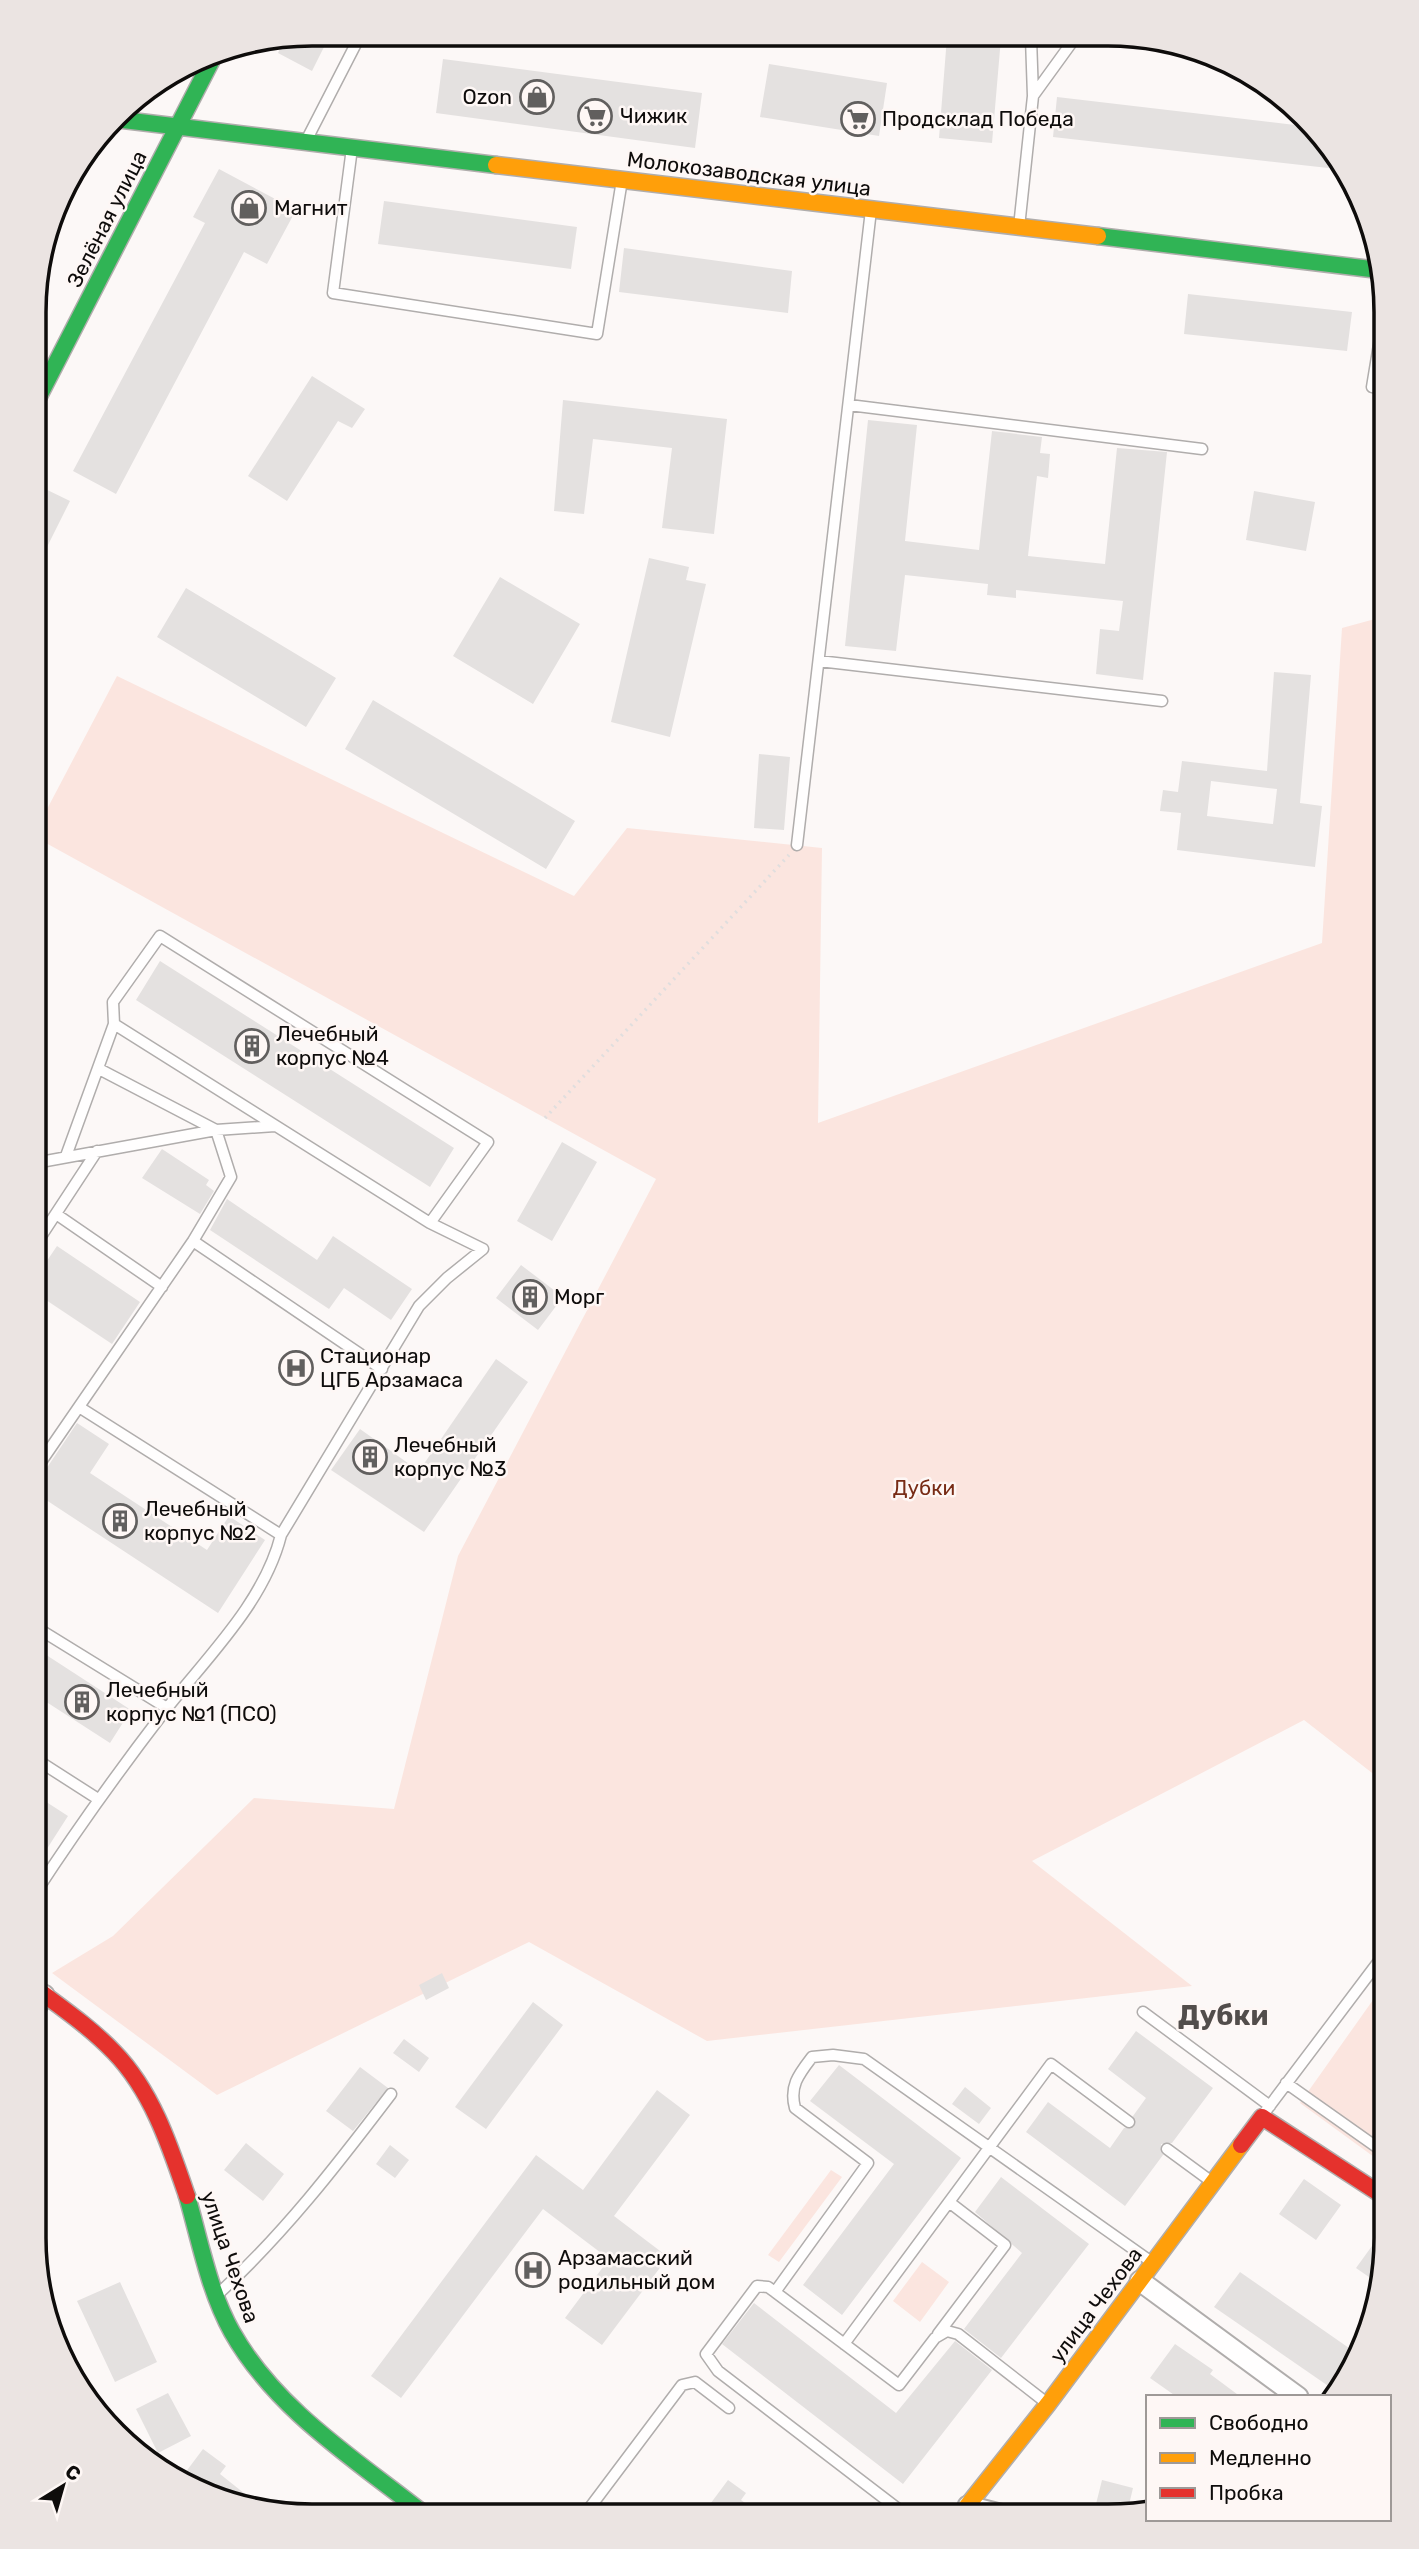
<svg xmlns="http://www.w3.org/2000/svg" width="1419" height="2549" viewBox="0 0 1419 2549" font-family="Rubik,sans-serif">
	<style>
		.green { fill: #fbe5df }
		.building { fill: #e4e1e0; fill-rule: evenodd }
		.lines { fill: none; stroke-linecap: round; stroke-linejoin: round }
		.lane-casing { stroke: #b0adac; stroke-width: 13 }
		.street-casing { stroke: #b0adac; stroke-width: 23 }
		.fast-casing { stroke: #b0adac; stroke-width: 19 }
		.slow-casing { stroke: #b0adac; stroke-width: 19 }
		.jam-casing { stroke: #b0adac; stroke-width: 19 }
		.path { stroke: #e0dede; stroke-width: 3.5; stroke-dasharray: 2 5; stroke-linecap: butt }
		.lane { stroke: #fffefe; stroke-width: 10 }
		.street { stroke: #fffefe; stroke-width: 19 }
		.fast { stroke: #30b455; stroke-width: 16 }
		.slow { stroke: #ff9f0a; stroke-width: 16 }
		.jam { stroke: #e5322d; stroke-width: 16 }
		.labels { text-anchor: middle; stroke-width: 5; stroke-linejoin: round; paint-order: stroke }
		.poi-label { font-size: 21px; fill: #0e0c0b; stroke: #fef7f5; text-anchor: start }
		.street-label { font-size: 21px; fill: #0e0c0b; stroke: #fef7f5 }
		.park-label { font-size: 21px; fill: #782c16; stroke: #fef7f5 }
		.district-label { font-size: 28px; font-weight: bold; fill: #524d4b; stroke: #fef7f5 }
		.rim { fill: none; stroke: #0e0c0b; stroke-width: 3.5 }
	</style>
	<rect width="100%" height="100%" fill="#fcf8f7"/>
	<!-- green -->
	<path class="green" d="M1386,616L1385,1783L1304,1720L1032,1861L1192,1986L707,2041L529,1942L217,2095L52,1973L113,1936L254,1798L394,1809L458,1556L656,1179L35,837V832L117,676L574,896L627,828L822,848L818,1123L1322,943L1342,628Z
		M1385,1983V2165L1300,2103Z
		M831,2170L842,2177L779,2262L768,2255Z
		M922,2262L949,2282L920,2322L893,2301Z"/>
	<!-- building -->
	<path class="building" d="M311,33H331L312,71L278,53L285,38Z
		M947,37L1001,38L992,143L939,138Z
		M443,59L702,93L695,148L436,113Z
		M769,64L887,83L879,136L760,117Z
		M1057,97L1312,127L1339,156L1346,170L1053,137Z
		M219,169L296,210L267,264L244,252L116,494L73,471L205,223L193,217Z
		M384,201L577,227L571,269L378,244Z
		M624,248L792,271L788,313L619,292Z
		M1188,294L1352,312L1347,351L1184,334Z
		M312,376L365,409L352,428L338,421L287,501L248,476Z
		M563,400L727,419L714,534L662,528L672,448L593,439L584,514L554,511Z
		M868,420L917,425L905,541L979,550L992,431L1042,437L1040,453L1050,454L1048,478L1037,476L1028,556L1105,564L1117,448L1167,452L1143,680L1096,674L1100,629L1119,631L1123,601L1016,590V598L987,595L988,584L905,575L896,651L845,646Z
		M35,484L70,501L35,571Z
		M1254,491L1315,502L1306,551L1246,540Z
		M649,558L689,567L686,580L706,584L670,737L611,722Z
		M500,577L580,624L533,704L453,656Z
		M186,588L336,678L306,727L157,637Z
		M1274,672L1311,675L1300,803L1322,806L1315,867L1177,850L1181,813L1160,811L1163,790L1178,792L1182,761L1267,771ZM1211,781L1277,789L1273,824L1207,816Z
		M373,700L575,821L546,869L345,749Z
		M759,754L790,757L784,830L754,828Z
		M160,961L454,1148L430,1187L136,1000Z
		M562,1142L597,1162L552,1241L517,1221Z
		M162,1149L209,1180L206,1185L214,1191L200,1214L142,1178Z
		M227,1199L317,1260L333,1236L412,1289L391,1320L344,1288L329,1309L210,1230Z
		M57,1246L140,1302L112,1344L34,1292V1280Z
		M521,1265L563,1297L538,1330L496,1298Z
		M496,1359L528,1382L424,1532L331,1470L360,1429L419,1471Z
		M77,1423L109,1444L90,1473L207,1550L229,1516L265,1540L218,1613L34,1492V1487Z
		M34,1647L131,1710L110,1743L34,1694Z
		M34,1794L68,1816L34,1869Z
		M442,1973L449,1988L426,2000L419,1985Z
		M533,2002L563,2025L486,2129L455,2107Z
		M1136,2031L1213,2088L1172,2143L1161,2144L1163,2155L1125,2206L1026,2132L1048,2102L1110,2148L1124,2128L1134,2127L1133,2116L1146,2098L1108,2069Z
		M404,2039L429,2058L419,2072L393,2053Z
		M839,2065L961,2158L842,2315L803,2285L894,2164L810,2101Z
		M360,2067L388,2088L353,2131L326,2111Z
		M965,2087L991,2108L979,2124L952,2104Z
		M657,2090L690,2115L614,2216L668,2257L602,2345L565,2318L609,2259L543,2209L401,2398L371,2376L536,2155L583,2190Z
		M246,2143L284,2174L263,2201L224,2170Z
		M390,2145L409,2160L395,2178L376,2164Z
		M1001,2177L1089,2244L1001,2358L964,2329L1022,2253L975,2212Z
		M1304,2179L1341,2205L1316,2240L1279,2214Z
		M1385,2228V2256L1379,2284L1356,2268Z
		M1240,2272L1359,2355L1337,2392L1214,2307Z
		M120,2282L157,2362L115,2382L77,2301Z
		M754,2303L896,2413L955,2341L992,2370L903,2484L722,2344Z
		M1175,2344L1213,2370L1210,2374L1241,2397H1177L1150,2378Z
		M168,2393L191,2436L158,2453L136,2409Z
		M203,2449L226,2466L220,2474L265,2510L189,2487L179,2481Z
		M728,2480L746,2493L741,2500L761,2515H702Z
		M1102,2480L1133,2488L1127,2513L1093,2516Z"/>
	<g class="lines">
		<!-- lane casing -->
		<g class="lane-casing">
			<path id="lane" d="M1033,96L1075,38
				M307,139L361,34
				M352,148L333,293L597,334L622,180
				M1019,227L1033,96L1031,38
				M1385,308L1372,387L1386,390
				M849,405L1202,449
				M819,661L1162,701
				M797,845L871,210
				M66,1156L114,1024L113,1002L160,936L488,1142L430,1223L114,1024
				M35,1163L216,1130L275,1126
				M56,1214L162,1287
				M193,1241L382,1369
				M34,1247L97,1151
				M79,1407L281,1535
				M34,1472L193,1241L231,1177L216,1130L99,1069
				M34,1626L167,1708
				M34,1758L98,1799
				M34,1895C75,1832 118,1772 164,1712C206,1658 264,1603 281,1535L419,1306L447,1278L483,1249L430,1223
				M1143,2012L1270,2106
				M1286,2083L1385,2153
				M1262,2116L1385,1953
				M1167,2149L1212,2182
				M775,2292L868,2163L795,2108C789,2086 799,2074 812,2057L833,2055L864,2059L1153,2263
				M217,2295C283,2235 337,2165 391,2094
				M938,2334L1005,2245L949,2202
				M844,2344L1051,2064L1129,2122
				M585,2514L682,2385L695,2382L729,2408
				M906,2515L718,2371L706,2354L757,2286L768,2287L775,2292L899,2385L935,2338L947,2331L958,2334L1048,2404"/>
		</g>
		<!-- street casing -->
		<g class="street-casing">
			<path id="street" d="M34,2011L44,1995
				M1140,2281L1298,2397
				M968,2506L1003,2515"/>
		</g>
		<!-- fast casing -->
		<g class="fast-casing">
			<path id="fast" d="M115,119L496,165
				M1098,236L1379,270
				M35,404L216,52
				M187,2196C200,2241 209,2291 232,2332C276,2410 356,2460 424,2514"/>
		</g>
		<!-- slow casing -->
		<g class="slow-casing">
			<path id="slow" d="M496,165L1098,236
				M960,2515L1048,2404L1241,2145"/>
		</g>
		<!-- jam casing -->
		<g class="jam-casing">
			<path id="jam" d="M34,1987C62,2008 90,2027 114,2052C152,2091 170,2146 187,2196
				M1241,2145L1262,2117L1385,2197"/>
		</g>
		<!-- path -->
		<path class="path" d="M545,1118L789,855
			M34,1424L37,1443"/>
		<!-- lane -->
		<use href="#lane" class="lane"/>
		<!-- street -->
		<use href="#street" class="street"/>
		<!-- fast -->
		<use href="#fast" class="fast"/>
		<!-- slow -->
		<use href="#slow" class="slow"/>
		<!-- jam -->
		<use href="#jam" class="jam"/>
	</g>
	<!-- icons -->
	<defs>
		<g id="shop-ring" transform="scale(1.75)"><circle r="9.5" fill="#fef7f5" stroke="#615f5e" stroke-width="1.5"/><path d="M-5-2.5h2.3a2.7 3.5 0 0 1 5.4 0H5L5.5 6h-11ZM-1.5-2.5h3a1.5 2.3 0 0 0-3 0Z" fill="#615f5e"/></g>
		<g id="supermarket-ring" transform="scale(1.75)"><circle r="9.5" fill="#fef7f5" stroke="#615f5e" stroke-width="1.5"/><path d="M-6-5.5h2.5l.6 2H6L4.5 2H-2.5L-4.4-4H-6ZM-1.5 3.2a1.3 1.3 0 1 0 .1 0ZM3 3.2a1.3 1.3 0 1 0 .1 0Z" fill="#615f5e"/></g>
		<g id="building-ring" transform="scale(1.75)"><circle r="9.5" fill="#fef7f5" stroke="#615f5e" stroke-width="1.5"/><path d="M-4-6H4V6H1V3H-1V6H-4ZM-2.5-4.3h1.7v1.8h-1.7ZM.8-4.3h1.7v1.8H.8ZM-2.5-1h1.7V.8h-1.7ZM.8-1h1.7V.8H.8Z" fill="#615f5e"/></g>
		<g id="hospital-ring" transform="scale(1.75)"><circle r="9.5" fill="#fef7f5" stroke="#615f5e" stroke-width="1.5"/><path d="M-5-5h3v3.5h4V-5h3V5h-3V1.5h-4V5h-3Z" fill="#615f5e"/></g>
	</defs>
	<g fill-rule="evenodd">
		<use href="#shop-ring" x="537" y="97"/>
		<use href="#supermarket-ring" x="595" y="116"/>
		<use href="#supermarket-ring" x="858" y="119"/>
		<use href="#shop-ring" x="249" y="208"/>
		<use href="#building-ring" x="252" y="1046"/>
		<use href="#building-ring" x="530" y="1297"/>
		<use href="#hospital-ring" x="296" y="1368"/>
		<use href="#building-ring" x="370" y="1457"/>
		<use href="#building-ring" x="120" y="1521"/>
		<use href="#building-ring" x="82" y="1702"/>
		<use href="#hospital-ring" x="533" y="2270"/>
	</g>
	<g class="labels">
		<!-- poi labels -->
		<g class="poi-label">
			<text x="512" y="104" text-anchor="end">Ozon</text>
			<text x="620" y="123">Чижик</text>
			<text x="882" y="126">Продсклад Победа</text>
			<text x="274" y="215">Магнит</text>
			<text x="276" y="1041">Лечебный<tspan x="276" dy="24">корпус №4</tspan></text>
			<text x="554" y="1304">Морг</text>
			<text x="320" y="1363">Стационар<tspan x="320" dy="24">ЦГБ Арзамаса</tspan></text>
			<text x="394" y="1452">Лечебный<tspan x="394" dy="24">корпус №3</tspan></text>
			<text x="144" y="1516">Лечебный<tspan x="144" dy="24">корпус №2</tspan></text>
			<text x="106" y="1697">Лечебный<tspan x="106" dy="24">корпус №1 (ПСО)</tspan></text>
			<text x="558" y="2265">Арзамасский<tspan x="558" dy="24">родильный дом</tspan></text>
		</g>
		<!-- street labels -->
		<g class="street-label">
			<text transform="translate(749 174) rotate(7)" y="7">Молокозаводская улица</text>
			<text transform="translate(107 219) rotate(-63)" y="7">Зелёная улица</text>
			<text transform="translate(230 2257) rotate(71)" y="7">улица Чехова</text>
			<text transform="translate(1096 2305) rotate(-53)" y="7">улица Чехова</text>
		</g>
		<!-- park labels -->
		<g class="park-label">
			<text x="924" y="1495">Дубки</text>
		</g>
		<!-- district labels -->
		<g class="district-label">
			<text x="1223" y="2025">Дубки</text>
		</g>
	</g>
	<!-- crop -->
	<path d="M0 0H1419V2549H0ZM312 46H1108A266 266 0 0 1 1374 312V2238A266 266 0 0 1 1108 2504H312A266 266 0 0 1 46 2238V312A266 266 0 0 1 312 46Z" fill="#ebe4e2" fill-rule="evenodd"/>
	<path class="rim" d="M312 46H1108A266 266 0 0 1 1374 312V2238A266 266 0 0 1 1108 2504H312A266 266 0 0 1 46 2238V312A266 266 0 0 1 312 46Z"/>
	<!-- legend -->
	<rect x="1146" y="2395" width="245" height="126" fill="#fef7f5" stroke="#9e9997" stroke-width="2"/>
	<rect x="1160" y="2418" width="35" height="10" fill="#30b455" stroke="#9e9997" stroke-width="2"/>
	<text x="1209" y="2430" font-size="21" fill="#0e0c0b">Свободно</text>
	<rect x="1160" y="2453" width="35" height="10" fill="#ff9f0a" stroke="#9e9997" stroke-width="2"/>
	<text x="1209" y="2465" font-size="21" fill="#0e0c0b">Медленно</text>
	<rect x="1160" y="2488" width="35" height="10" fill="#e5322d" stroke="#9e9997" stroke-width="2"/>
	<text x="1209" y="2500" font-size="21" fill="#0e0c0b">Пробка</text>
	<!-- north arrow -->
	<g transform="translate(63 2486) rotate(37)" stroke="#fef7f5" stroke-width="5" paint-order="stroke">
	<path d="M0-5L12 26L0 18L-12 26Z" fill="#0e0c0b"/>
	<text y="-10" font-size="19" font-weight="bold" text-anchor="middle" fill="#0e0c0b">С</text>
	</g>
</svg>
